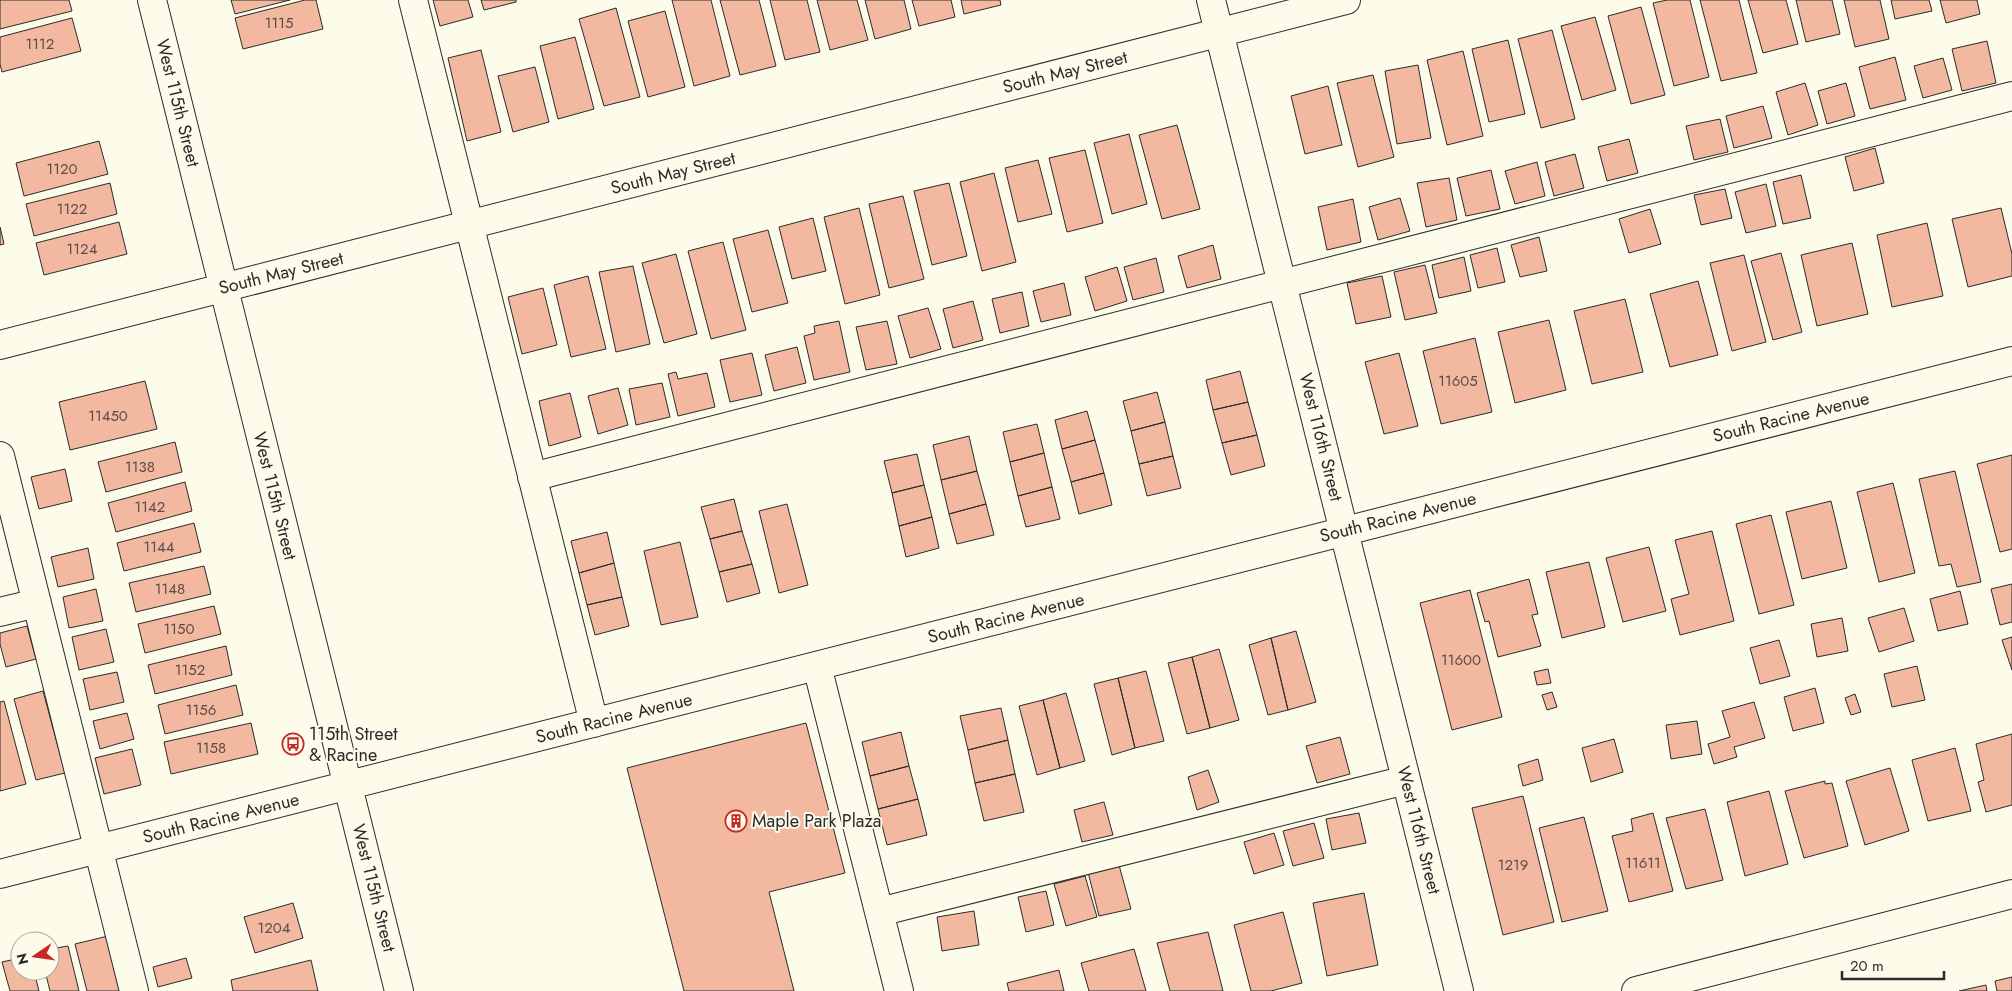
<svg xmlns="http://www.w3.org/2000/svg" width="2012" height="991" viewBox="0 0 2012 991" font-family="Jost,sans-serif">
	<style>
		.building { fill: #f2b8a0; stroke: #2b2b2b }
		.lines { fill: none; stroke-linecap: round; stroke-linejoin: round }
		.minor-casing { stroke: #2b2b2b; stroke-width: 30 }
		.minor { stroke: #fdfbea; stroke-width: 28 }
		.labels { text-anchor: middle; stroke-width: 4; stroke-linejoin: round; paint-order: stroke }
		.number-label { font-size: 15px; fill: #5d4e48 }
		.street-label { font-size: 18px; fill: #2b2b2b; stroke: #fdfbea }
		.poi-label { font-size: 18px; fill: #2b2b2b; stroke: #fdfbea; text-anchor: start }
	</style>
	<rect width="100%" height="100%" fill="#fdfbea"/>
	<!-- building -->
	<path class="building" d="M0,0H69L72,11L0,29Z
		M231,0H290L235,14Z
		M305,0H316L323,29L243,49L235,18Z
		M433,0H468L473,17L440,26Z
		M481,0H516V2L484,10Z
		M672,0H711L730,76L694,86Z
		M720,0H759L776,66L740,75Z
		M770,0H807L820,52L785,60Z
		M817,0H857L868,40L830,50Z
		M865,0H904L911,29L875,39Z
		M912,0H951L955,17L919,26Z
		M961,0H1000L1001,5L964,14Z
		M1667,0H1690L1709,77L1674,86L1653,3Z
		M1700,0H1739L1757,73L1721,81Z
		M1748,0H1786L1798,44L1763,53Z
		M1796,0H1832L1840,34L1806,42Z
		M1844,0H1880L1889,39L1855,47Z
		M1891,0H1929L1932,11L1895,19Z
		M1940,0H1977L1980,14L1946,23Z
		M1641,7L1665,95L1631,104L1608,16Z
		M616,8L640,97L604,106L579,19Z
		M665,11L685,87L648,97L628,21Z
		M1595,17L1616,90L1582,100L1561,26Z
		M72,18L81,51L2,72L0,64V37Z
		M1552,30L1575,119L1541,128L1518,39Z
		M575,37L594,109L558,119L540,46Z
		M1508,40L1525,114L1489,122L1472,49Z
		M1987,41L1996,83L1962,91L1952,49Z
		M481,50L501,132L467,141L448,58Z
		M1463,51L1483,136L1447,145L1427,60Z
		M1895,57L1906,100L1870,109L1859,67Z
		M1943,58L1952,90L1923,98L1914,66Z
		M1418,65L1431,138L1397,144L1385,71Z
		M535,67L549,122L513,132L498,76Z
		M1373,75L1394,157L1358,167L1337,83Z
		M1805,83L1818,125L1788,135L1776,92Z
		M1846,83L1855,116L1827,124L1818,91Z
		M1328,86L1342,145L1305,154L1291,96Z
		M1763,106L1772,138L1734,148L1726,116Z
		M1720,119L1728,152L1694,160L1686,126Z
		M1177,125L1200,209L1162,219L1139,135Z
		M1129,134L1147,204L1112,214L1094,143Z
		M1629,139L1638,173L1607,181L1598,147Z
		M99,141L108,174L24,196L16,163Z
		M1875,148L1884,183L1854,191L1845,157Z
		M1085,150L1103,223L1067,232L1049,158Z
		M1575,154L1584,188L1554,196L1545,162Z
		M1038,160L1052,214L1018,222L1005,168Z
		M1537,162L1545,196L1515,204L1505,171Z
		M1491,170L1500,209L1466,216L1457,178Z
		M994,173L1016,262L982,271L960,182Z
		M1801,175L1811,218L1783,224L1773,182Z
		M1449,178L1457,220L1426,227L1417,183Z
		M110,183L117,214L34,236L26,204Z
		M949,183L967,256L932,265L914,191Z
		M1766,184L1776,226L1746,233L1735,192Z
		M1725,189L1732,218L1701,225L1694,195Z
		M903,196L924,279L889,288L869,204Z
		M1400,198L1410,231L1378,240L1369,207Z
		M1353,199L1361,242L1327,250L1318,207Z
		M859,208L880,295L845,304L824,217Z
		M2001,208L2012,254V276L1968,287L1952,219Z
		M1650,209L1661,244L1629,253L1619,219Z
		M813,218L826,271L792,279L779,227Z
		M119,222L127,254L44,275L36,243Z
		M1927,223L1943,296L1892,307L1877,235Z
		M0,227L4,244L0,245Z
		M768,230L788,303L752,312L733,239Z
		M1539,237L1547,271L1520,277L1511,245Z
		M723,242L746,330L711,339L688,251Z
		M1852,243L1868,314L1817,326L1801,255Z
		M1213,245L1221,279L1187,288L1178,256Z
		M1497,248L1505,282L1478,288L1470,255Z
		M1781,253L1802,332L1773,340L1751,261Z
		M676,254L697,334L664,343L642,263Z
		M1744,255L1766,342L1732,351L1710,263Z
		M1464,257L1471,291L1439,298L1432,265Z
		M1156,258L1164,292L1133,300L1124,267Z
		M1425,265L1437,313L1405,320L1394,272Z
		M633,266L650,344L616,352L599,272Z
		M1117,267L1127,301L1095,311L1085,277Z
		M588,276L606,349L571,357L554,285Z
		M1382,276L1391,317L1356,324L1347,283Z
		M1698,281L1718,355L1670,367L1650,294Z
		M1064,283L1071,315L1041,322L1033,291Z
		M543,288L557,345L522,354L508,297Z
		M1022,292L1029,326L1000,333L992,299Z
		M1625,299L1643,372L1592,384L1574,311Z
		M973,301L983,340L953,348L943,309Z
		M928,308L941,349L910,358L898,316Z
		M1549,320L1566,390L1515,403L1498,332Z
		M839,321L850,372L814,380L804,336L815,333L814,326Z
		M887,321L897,364L866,370L856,327Z
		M1475,338L1492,412L1441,424L1423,351Z
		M797,347L806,383L774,391L765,355Z
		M752,353L762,395L730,402L720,360Z
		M1399,353L1418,426L1384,434L1365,362Z
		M1240,371L1248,402L1213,410L1206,380Z
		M676,372L678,379L707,373L715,407L678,416L668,374Z
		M145,381L157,429L70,450L59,402Z
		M662,383L670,417L636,425L629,389Z
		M618,388L628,425L598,434L588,396Z
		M1157,392L1165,422L1131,431L1123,401Z
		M570,393L581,437L549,446L539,401Z
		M1248,402L1257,435L1222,443L1213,410Z
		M1087,411L1095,440L1062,449L1055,420Z
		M1165,422L1173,456L1139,464L1131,431Z
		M1037,424L1044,453L1010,462L1003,432Z
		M1257,435L1265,466L1231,475L1222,443Z
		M969,436L977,471L941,480L933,445Z
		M1095,440L1104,473L1071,482L1062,449Z
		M175,442L182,472L106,492L98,462Z
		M1044,453L1052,487L1018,496L1010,462Z
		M917,454L924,485L892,493L884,461Z
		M2012,455V549L2000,552L1977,464Z
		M1173,456L1181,488L1147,496L1139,464Z
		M65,469L72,501L39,509L31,477Z
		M977,471L986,504L949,514L941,480Z
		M1955,471L1981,582L1957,587L1951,564L1939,566L1919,479Z
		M1104,473L1112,505L1079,514L1071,482Z
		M185,482L192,511L116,532L108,503Z
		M1893,483L1915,573L1879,582L1857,492Z
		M924,485L932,517L899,526L892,493Z
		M1052,487L1060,519L1026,527L1018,496Z
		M734,499L742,531L710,539L701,507Z
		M1831,501L1847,568L1802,579L1786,512Z
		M787,504L808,585L779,593L759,511Z
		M986,504L994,535L957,544L949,514Z
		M1771,515L1794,605L1759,614L1736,524Z
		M932,517L939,548L906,557L899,526Z
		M194,523L201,552L124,571L117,543Z
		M742,531L752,564L719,572L710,539Z
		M1712,531L1734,621L1680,635L1671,599L1689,594L1675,540Z
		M607,532L614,563L579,573L571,541Z
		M680,542L698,617L661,625L644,551Z
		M1649,547L1666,611L1623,622L1606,558Z
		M88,548L94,579L58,587L51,557Z
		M1589,562L1605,627L1562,638L1546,572Z
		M614,563L622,597L587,605L579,573Z
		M752,564L760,593L727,602L719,572Z
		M204,566L211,594L136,612L129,583Z
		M1529,579L1538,614L1532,615L1541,646L1498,657L1489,621L1485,622L1477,593Z
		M2012,584V622L2000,625L1991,589Z
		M96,589L103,621L69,628L63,597Z
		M1470,590L1502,717L1452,730L1420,603Z
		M1960,591L1968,624L1938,631L1930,599Z
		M622,597L629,626L595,635L587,605Z
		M214,606L221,634L145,653L138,624Z
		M1904,608L1914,641L1879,652L1868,618Z
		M1842,618L1848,651L1817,657L1811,624Z
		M27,626L36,659L6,667L0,644V633Z
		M106,629L114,662L79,670L72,637Z
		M1296,631L1316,702L1288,710L1271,638Z
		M2012,637V670L2002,640Z
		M1271,638L1288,710L1268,715L1249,645Z
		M1779,640L1790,676L1760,684L1750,648Z
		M226,646L232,675L155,694L148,665Z
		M1219,649L1239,720L1210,728L1192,657Z
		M1192,657L1210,728L1187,734L1168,663Z
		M1917,666L1925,700L1892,707L1884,674Z
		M1548,669L1551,683L1537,685L1534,672Z
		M1146,671L1164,741L1135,748L1118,678Z
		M117,672L124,702L90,710L83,679Z
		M1118,678L1135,748L1112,755L1094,684Z
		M236,685L243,715L165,734L158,705Z
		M1815,688L1824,723L1793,731L1784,697Z
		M43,691L65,773L36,780L14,699Z
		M1552,692L1557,707L1547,710L1542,695Z
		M1066,693L1085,761L1060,768L1043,700Z
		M1855,694L1861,712L1851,715L1845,698Z
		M1043,700L1060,768L1037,775L1019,706Z
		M4,701L26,784L0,791V702Z
		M1754,702L1765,738L1734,747L1737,757L1714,764L1708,744L1730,737L1722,711Z
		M1001,708L1008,740L968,750L960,716Z
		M127,713L134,739L100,749L93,721Z
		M1697,721L1702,754L1671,759L1666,725Z
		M251,723L258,754L171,774L164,742Z
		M806,723L845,873L769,892L794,991H684L627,768Z
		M901,732L909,766L870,776L862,742Z
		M2012,734V805L1986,812L1978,782L1984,780L1976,744Z
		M1340,737L1350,774L1317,783L1306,746Z
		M1614,739L1623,772L1591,782L1582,748Z
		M1008,740L1015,774L975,783L968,750Z
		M1955,748L1971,811L1928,821L1912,760Z
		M132,749L141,785L104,794L95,758Z
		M1538,759L1543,780L1523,786L1518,765Z
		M909,766L918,799L878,809L870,776Z
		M1890,768L1909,831L1865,845L1846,781Z
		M1208,770L1219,802L1197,810L1188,777Z
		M1015,774L1024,812L984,821L975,783Z
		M1825,781V784L1832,783L1848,846L1804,858L1785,791Z
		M1769,791L1788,864L1745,876L1727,802Z
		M1523,796L1554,922L1503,935L1472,808Z
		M918,799L927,835L887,845L878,809Z
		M1104,802L1113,835L1082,842L1074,810Z
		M1705,809L1723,880L1686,889L1666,818Z
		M1359,813L1366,843L1332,850L1326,819Z
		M1653,813L1673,891L1629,902L1612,836L1633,831L1631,819Z
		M1584,817L1608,911L1562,922L1539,828Z
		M1314,823L1324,858L1293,866L1283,831Z
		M1274,833L1284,865L1254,874L1244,842Z
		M1119,865L1131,909L1099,916L1088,872Z
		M1085,876L1097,917L1066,926L1054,884Z
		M1046,891L1054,925L1026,932L1018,897Z
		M1364,893L1378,965L1327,976L1313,903Z
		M293,903L303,938L255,953L244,917Z
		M974,911L979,945L942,951L937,917Z
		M1283,912L1302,983L1271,991H1251L1234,925Z
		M1208,932L1223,991H1170L1157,943Z
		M108,936L121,991H87L75,944Z
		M68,946L79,991H50L45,971H50V949Z
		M1134,949L1146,991H1089L1081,963Z
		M20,958V971H34L39,991H10L2,962Z
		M186,958L192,978L158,987L153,967Z
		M311,960L318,991H233L231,980Z
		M1059,970L1064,991H1009L1007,983Z
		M2012,977V991H1997L1995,981Z
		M1986,985L1987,991H1959Z"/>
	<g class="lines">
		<!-- minor casing -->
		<g class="minor-casing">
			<path id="minor" d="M152,0L399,991
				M413,0L594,723
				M1211,0L1459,991
				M0,345L1346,0
				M0,456L134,991
				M532,477L2012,96
				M0,612L37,603
				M817,666L899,991
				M0,874L2012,361
				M879,912L1406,780
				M1636,991L2012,894"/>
		</g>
		<!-- minor -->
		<use href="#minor" class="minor"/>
	</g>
	<!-- icons -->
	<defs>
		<g id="bus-ring" transform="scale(1.125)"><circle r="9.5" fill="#fdfbea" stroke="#c62828" stroke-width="1.5"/><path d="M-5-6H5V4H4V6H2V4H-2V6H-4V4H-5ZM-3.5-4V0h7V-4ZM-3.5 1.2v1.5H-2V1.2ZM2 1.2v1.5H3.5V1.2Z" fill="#c62828"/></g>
		<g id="building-ring" transform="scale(1.125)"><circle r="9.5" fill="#fdfbea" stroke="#c62828" stroke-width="1.5"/><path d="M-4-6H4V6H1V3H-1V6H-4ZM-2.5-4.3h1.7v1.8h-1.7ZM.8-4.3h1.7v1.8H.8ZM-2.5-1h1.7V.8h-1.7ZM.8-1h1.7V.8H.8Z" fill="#c62828"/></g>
	</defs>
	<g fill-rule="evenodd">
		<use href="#bus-ring" x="293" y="744"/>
		<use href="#building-ring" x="736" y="821"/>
	</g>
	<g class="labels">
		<!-- number labels -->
		<g class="number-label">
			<text x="279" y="28">1115</text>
			<text x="40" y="49">1112</text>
			<text x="62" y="174">1120</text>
			<text x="72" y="214">1122</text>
			<text x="82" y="254">1124</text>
			<text x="1458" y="386">11605</text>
			<text x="108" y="421">11450</text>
			<text x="140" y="472">1138</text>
			<text x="150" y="512">1142</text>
			<text x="159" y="552">1144</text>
			<text x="170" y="594">1148</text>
			<text x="179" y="634">1150</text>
			<text x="1461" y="665">11600</text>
			<text x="190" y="675">1152</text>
			<text x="201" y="715">1156</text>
			<text x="211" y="753">1158</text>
			<text x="1643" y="868">11611</text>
			<text x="1513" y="870">1219</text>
			<text x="274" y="933">1204</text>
		</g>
		<!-- street labels -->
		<g class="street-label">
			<text transform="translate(1065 72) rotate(-14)" y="6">South May Street</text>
			<text transform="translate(178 103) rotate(76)" y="6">West 115th Street</text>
			<text transform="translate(673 173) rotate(-14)" y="6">South May Street</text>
			<text transform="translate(281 273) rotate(-14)" y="6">South May Street</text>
			<text transform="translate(1791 417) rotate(-14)" y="6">South Racine Avenue</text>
			<text transform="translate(1321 437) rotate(76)" y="6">West 116th Street</text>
			<text transform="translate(275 496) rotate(76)" y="6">West 115th Street</text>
			<text transform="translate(1398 517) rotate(-14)" y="6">South Racine Avenue</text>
			<text transform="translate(1006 618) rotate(-14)" y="6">South Racine Avenue</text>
			<text transform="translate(614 718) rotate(-14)" y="6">South Racine Avenue</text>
			<text transform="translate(221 818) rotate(-14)" y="6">South Racine Avenue</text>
			<text transform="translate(1419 830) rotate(76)" y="6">West 116th Street</text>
			<text transform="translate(374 888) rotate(76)" y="6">West 115th Street</text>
		</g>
		<!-- poi labels -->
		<g class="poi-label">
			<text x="309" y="740">115th Street<tspan x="309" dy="21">&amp; Racine</tspan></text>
			<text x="752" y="827">Maple Park Plaza</text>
		</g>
	</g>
	<!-- north arrow -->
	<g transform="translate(35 956) rotate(257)"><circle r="24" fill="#fdfbea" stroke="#a9a89e"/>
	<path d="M0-4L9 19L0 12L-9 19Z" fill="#c62828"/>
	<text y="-8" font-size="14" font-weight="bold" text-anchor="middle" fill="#2b2b2b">N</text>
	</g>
	<!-- scale -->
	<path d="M1842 971v8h102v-8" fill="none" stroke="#2b2b2b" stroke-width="2.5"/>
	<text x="1850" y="971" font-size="15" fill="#2b2b2b" stroke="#fdfbea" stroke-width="4" paint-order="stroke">20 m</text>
</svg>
